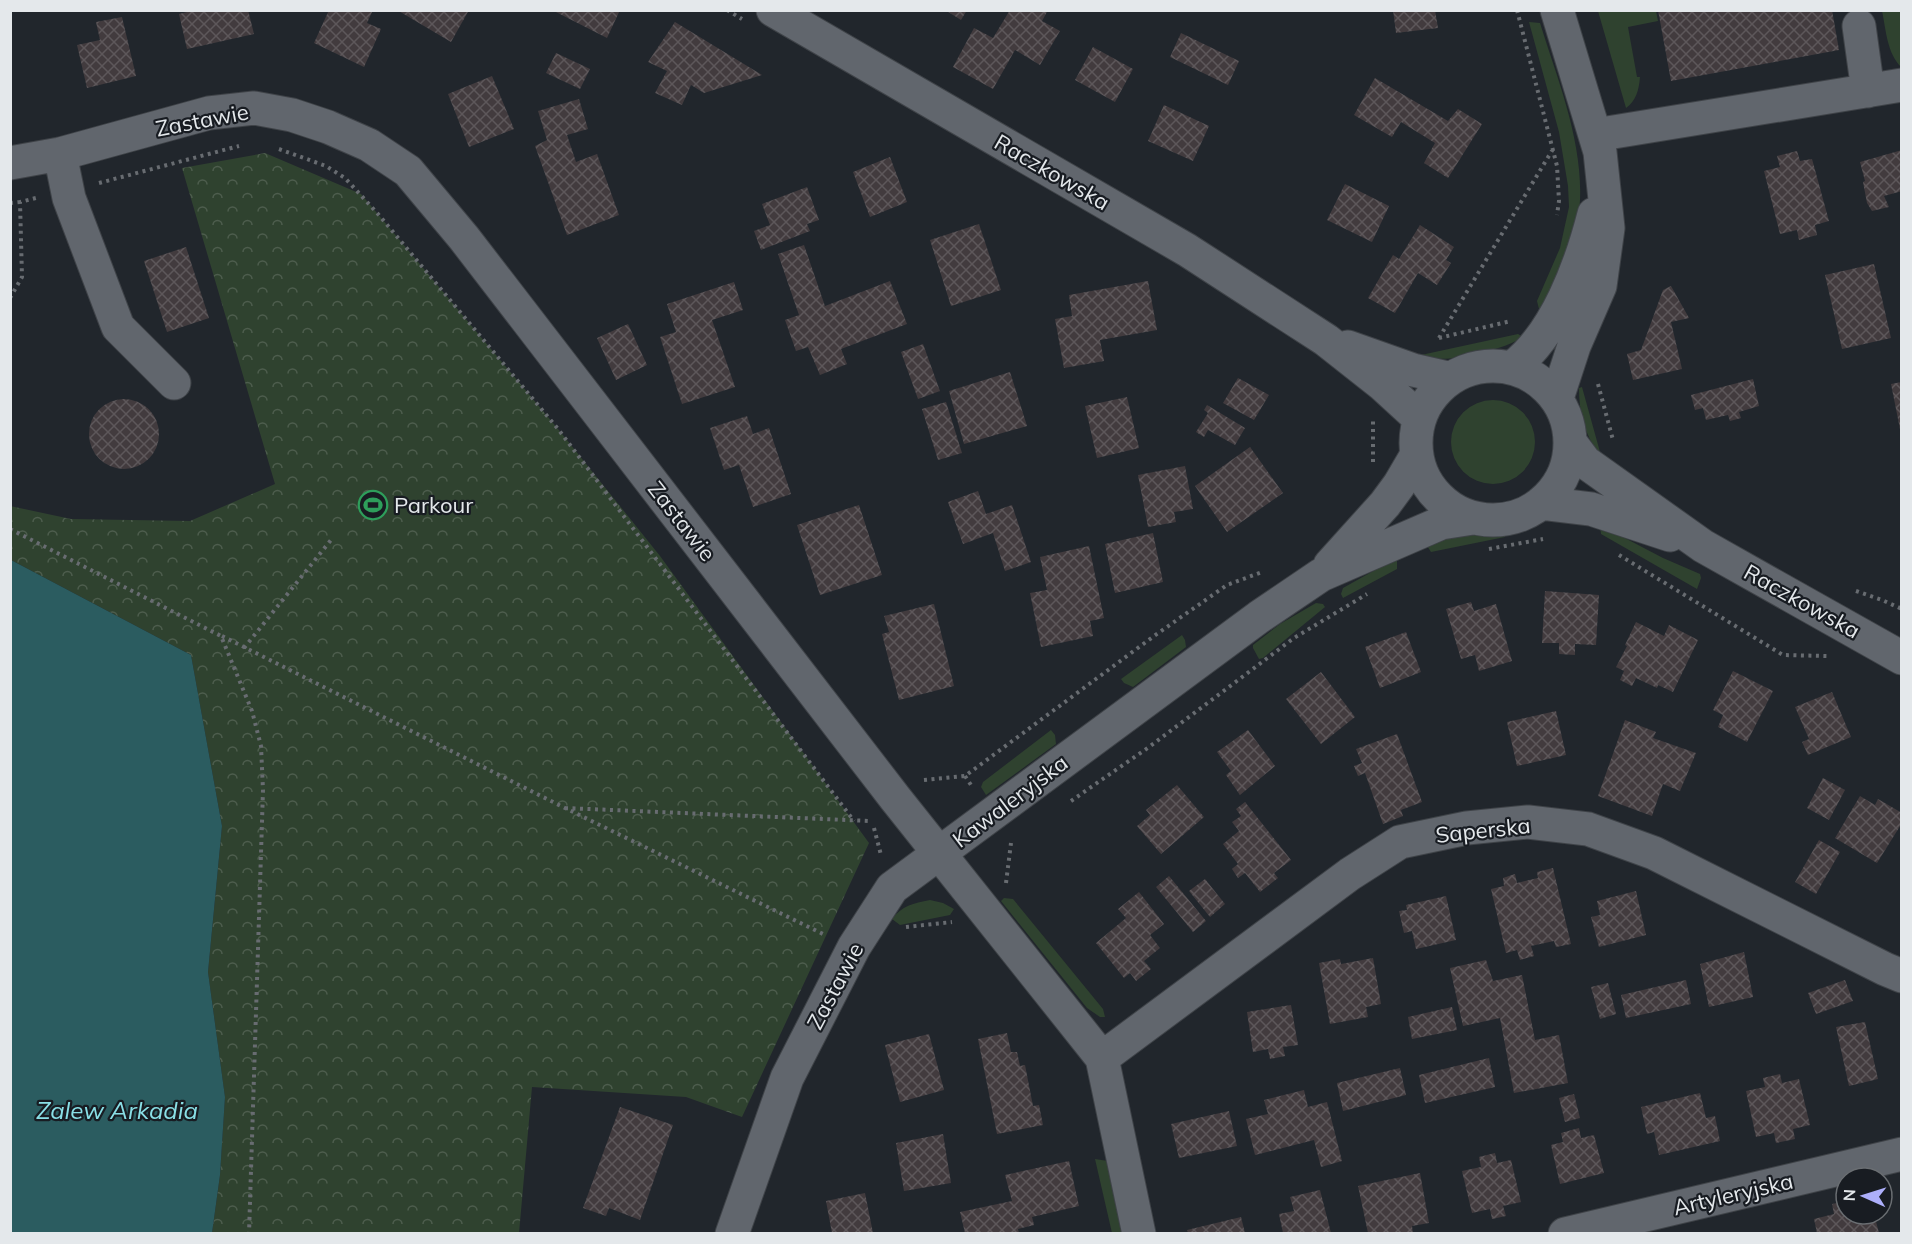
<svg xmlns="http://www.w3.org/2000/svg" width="1912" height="1244" viewBox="0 0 1912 1244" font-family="Mulish,sans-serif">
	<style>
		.grass { fill: #2f422f }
		.forest { fill: url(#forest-crowns) }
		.water { fill: #2b5c60 }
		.building { fill: url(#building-cross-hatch) }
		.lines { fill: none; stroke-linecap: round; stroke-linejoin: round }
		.minor-casing { stroke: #3f4348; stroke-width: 35 }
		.path { stroke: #686c71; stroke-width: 4; stroke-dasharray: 3 4.5; stroke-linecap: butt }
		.minor { stroke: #61666d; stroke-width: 33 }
		.labels { text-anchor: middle; stroke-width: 4.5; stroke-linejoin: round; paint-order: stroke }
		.street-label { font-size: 22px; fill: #e4e8eb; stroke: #181c22 }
		.poi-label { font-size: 22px; fill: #e4e8eb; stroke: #181c22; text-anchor: start }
		.water-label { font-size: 24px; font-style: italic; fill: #89dfe6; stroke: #181c22 }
	</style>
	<defs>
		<pattern id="forest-crowns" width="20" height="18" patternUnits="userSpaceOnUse" patternTransform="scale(1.5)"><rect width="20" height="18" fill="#2f422f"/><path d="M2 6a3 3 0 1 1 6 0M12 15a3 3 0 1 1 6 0" fill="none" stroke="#4d5d4d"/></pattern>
		<pattern id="building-cross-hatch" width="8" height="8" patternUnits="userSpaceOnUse" patternTransform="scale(1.5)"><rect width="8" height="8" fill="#423b3e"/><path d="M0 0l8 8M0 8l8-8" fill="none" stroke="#5d575a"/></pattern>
	</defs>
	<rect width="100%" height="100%" fill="#21262c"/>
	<!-- grass -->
	<path class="grass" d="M1598,11H1656L1658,21L1628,27L1637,77H1640C1639,90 1636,101 1626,108Z
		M1882,11H1901V67C1887,53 1886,30 1882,11Z
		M1529,22L1540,23C1562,94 1597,174 1571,248C1563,270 1552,291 1543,312L1539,309L1537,301L1560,248L1569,207L1568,186L1559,132Z
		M1518,334L1523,337C1507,347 1492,350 1473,354C1452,358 1443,362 1421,355Z
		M1582,387L1600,452L1599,453C1584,434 1579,412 1579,388Z
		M1451 442a42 42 0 1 1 84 0a42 42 0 1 1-84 0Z
		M1600,525L1663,558L1700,574L1701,578L1697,589L1601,534Z
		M1469,533L1490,537L1505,535V537L1431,552L1424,541Z
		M1393,560L1397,561V569L1343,598L1341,594L1343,588Z
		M1316,603L1323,604L1325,607L1263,658L1259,659L1253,648V645L1280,624Z
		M1182,635L1185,640L1186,647L1133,687L1124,683L1121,679Z
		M1051,730L1055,735L1056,744L986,795L981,787L983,782Z
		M1004,898L1013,899L1103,1009L1105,1017H1100L1087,1008L1001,901Z
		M930,900L943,903L954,909L950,915L900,925L892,919C902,906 913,903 930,900Z
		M1095,1159L1108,1161L1124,1233H1112Z"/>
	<!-- forest -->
	<path class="forest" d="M265,153L361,194L558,429L660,556L869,843L742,1117L686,1097L532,1087L519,1233H212L220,1175L225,1097L208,972L222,826L191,655L11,560L10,506L71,519L190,521L275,484L182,168Z"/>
	<!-- water -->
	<path class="water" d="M11,560L191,655L222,826L208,972L225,1097L220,1175L212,1233H11Z"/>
	<!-- building -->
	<path class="building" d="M195,10H248L254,34L187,49L179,14Z
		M329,10H373L367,23L381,29L364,67L314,43Z
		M397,10H469L451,42Z
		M552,10H620L607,38Z
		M945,10H967L961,20Z
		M1010,10H1048L1042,21L1060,31L1040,65L1015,50L993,89L953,67L974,28L993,38Z
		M1393,10H1435L1438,28L1396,33Z
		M1658,10H1832L1839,50L1671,81Z
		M122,17L136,76L87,88L77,45L100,40L96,22Z
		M675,22L762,75L704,93L691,85L682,105L655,93L667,71L648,62Z
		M1181,33L1239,61L1228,85L1170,57Z
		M1093,47L1133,69L1115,102L1075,80Z
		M556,53L590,69L580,89L546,73Z
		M492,76L514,129L469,147L448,94Z
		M1375,78L1448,121L1458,109L1482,124L1448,178L1424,163L1435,143L1401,122L1392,137L1354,115Z
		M579,99L588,129L567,135L576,162L597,154L619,215L567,235L535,146L547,140L538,111Z
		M1164,105L1209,126L1193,161L1148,141Z
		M1902,150V191L1884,196L1889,207L1872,211L1867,203L1863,182L1865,181L1860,162Z
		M1797,151L1800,161L1812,159L1829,221L1815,225L1817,235L1799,240L1797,230L1780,234L1764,171L1780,167L1777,156Z
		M890,157L907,202L870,217L853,172Z
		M1345,184L1389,206L1372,242L1327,220Z
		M807,187L819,220L807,224L810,231L761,250L754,231L770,225L762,204Z
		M979,224L1001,290L951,306L930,240Z
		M1420,225L1454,247L1446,260L1451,263L1437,285L1418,273L1395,313L1368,298L1393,255L1399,259Z
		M804,245L825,306L890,281L907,324L841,349L847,364L820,375L808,347L796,351L785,320L799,315L778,254Z
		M186,247L209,318L167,332L144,261Z
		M1874,264L1891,338L1842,349L1825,275Z
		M1148,281L1157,330L1100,340L1104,361L1064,368L1055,319L1072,316L1069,295Z
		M734,282L743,310L712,320L735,387L682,404L660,337L676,332L667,304Z
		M1671,286L1689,318L1671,322L1682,369L1633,380L1627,354L1641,350L1663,290Z
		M628,324L647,365L616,380L597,338Z
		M923,344L940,391L918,399L901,352Z
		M1010,372L1027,426L964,444L949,391Z
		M1238,378L1269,395L1254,420L1223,403Z
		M1753,379L1759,406L1739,412L1741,418L1730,421L1728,415L1706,420L1703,408L1695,410L1691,395Z
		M1902,382V429H1900L1891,384Z
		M1127,397L1139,448L1097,458L1085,406Z
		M89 434a35 35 0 1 1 70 0a35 35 0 1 1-70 0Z
		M946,402L962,453L938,460L922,409Z
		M1207,405L1245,428L1235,445L1208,430L1204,437L1196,432L1208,413L1204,410Z
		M747,416L753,434L769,428L791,494L753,507L739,465L724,470L710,428Z
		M1250,447L1283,493L1227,532L1195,486Z
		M1185,466L1193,509L1174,512L1176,522L1148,527L1138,475Z
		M978,491L986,514L1012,505L1031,562L1005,571L993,533L963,544L948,502Z
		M859,505L882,575L820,595L797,525Z
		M1153,533L1163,582L1115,593L1105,544Z
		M1089,546L1104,618L1090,621L1093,636L1041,647L1030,593L1047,590L1040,557Z
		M1545,591L1599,595L1596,645L1575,644V655L1559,654V643H1542Z
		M1471,602L1474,611L1496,604L1512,661L1479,671L1475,655L1461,659L1446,609Z
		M934,604L954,686L899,700L882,634L889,632L884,616Z
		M1636,622L1664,636L1669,625L1698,640L1673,692L1658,685L1657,688L1636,678L1632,686L1620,680L1624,671L1616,667L1627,646L1625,645Z
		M1406,632L1421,672L1380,688L1365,647Z
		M1733,671L1773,691L1747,742L1718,727L1723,715L1713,710Z
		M1321,672L1355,717L1321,744L1286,699Z
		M1832,692L1851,737L1808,755L1802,742L1809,739L1795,707Z
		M1556,711L1566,755L1517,766L1507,722Z
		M1625,720L1656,732L1653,738L1696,753L1680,791L1663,784L1652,816L1598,796Z
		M1248,730L1275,766L1240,795L1226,775L1231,771L1217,752Z
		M1397,734L1422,802L1401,810L1403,816L1383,824L1365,773L1358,776L1354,766L1362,763L1356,749Z
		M1823,778L1845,790L1829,820L1807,808Z
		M1177,785L1204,817L1161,854L1137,826L1150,815L1146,810Z
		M1860,796L1875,805L1878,799L1902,813V823L1877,863L1835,838Z
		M1245,802L1291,860L1274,873L1278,878L1260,892L1245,873L1238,878L1232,869L1238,864L1223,844L1239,831L1232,822L1241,816L1236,809Z
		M1819,840L1840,852L1816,894L1795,882Z
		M1553,868L1571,944L1556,947L1554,941L1531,946L1534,956L1520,960L1517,950L1506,953L1491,889L1504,886L1503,878L1515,874L1517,883L1538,878L1537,872Z
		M1169,876L1206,921L1193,932L1156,887Z
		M1205,879L1225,904L1210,917L1189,891Z
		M1636,891L1646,935L1599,947L1591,917L1600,915L1597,901Z
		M1139,892L1164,924L1150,935L1160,948L1144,961L1151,969L1136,981L1130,973L1124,978L1096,943L1126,918L1118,909Z
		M1446,896L1456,940L1416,949L1412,931L1404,933L1399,911L1407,910L1406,905Z
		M1744,952L1753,997L1709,1007L1700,964Z
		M1373,958L1381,1004L1366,1007L1368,1017L1330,1024L1319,963L1340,959L1341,964Z
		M1486,960L1493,981L1522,975L1535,1040L1559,1035L1568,1083L1514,1093L1500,1018L1463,1026L1450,968Z
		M1686,980L1691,1004L1626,1018L1621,995Z
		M1845,980L1853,1001L1816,1014L1808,993Z
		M1608,983L1616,1014L1600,1019L1591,987Z
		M1291,1005L1298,1045L1283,1047L1285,1056L1270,1059L1268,1049L1253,1052L1247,1012Z
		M1452,1007L1457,1030L1412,1039L1408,1017Z
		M1865,1022L1878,1079L1849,1086L1836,1027Z
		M1007,1033L1011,1052H1017L1020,1066L1025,1065L1033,1106L1039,1105L1043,1125L997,1134L978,1039Z
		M929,1034L944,1090L900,1102L885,1045Z
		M1489,1058L1495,1087L1425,1103L1419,1075Z
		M1400,1068L1406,1095L1343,1111L1337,1083Z
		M1780,1074L1782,1083L1799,1079L1810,1125L1793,1129L1795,1139L1776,1143L1774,1133L1756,1137L1746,1091L1765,1087L1763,1078Z
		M1304,1090L1308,1107L1327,1102L1342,1161L1321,1167L1314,1140L1255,1155L1246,1119L1268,1114L1264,1100Z
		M1700,1093L1706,1118L1715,1116L1720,1141L1659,1155L1654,1132L1647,1134L1641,1107Z
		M1574,1094L1580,1118L1565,1122L1559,1098Z
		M620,1107L673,1125L640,1220L609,1208L606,1216L583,1208Z
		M1229,1111L1237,1146L1179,1158L1171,1124Z
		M1579,1128L1581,1138L1594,1135L1604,1173L1560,1184L1551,1145L1563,1142L1561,1133Z
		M943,1134L951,1183L904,1191L896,1143Z
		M1495,1153L1497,1163L1511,1160L1521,1202L1503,1206L1506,1216L1492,1219L1490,1209L1472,1213L1462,1171L1481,1167L1479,1157Z
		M1069,1161L1079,1206L1032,1217L1034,1225L1018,1229L1019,1233H965L960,1212L1012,1201L1005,1175Z
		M1420,1173L1429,1223L1412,1226L1413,1233H1387V1232L1368,1233L1358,1186Z
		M1320,1190L1331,1233H1283L1279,1214L1294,1211L1290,1197Z
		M865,1193L873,1233H832L826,1201Z
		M1846,1201V1214H1874L1879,1233H1817L1814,1219L1834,1214L1832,1204Z
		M1241,1217L1245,1233H1188L1187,1230Z"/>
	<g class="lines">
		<!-- minor casing -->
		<g class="minor-casing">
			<path id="minor" d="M773,10L1187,250L1326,340L1383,385L1419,418
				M1859,26L1868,91
				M1595,135L1902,85
				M60,154L69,198L118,327L174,383
				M10,163L60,154L209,113L254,108L292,115L328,127L369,145L408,171L464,238L895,798L1102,1058L1139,1234
				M1348,347L1413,370L1448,378
				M1416 443a77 77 0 1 1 154 0a77 77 0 1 1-154 0Z
				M1513,367C1556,334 1581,265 1594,214
				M1557,398L1574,346L1600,286L1608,228L1600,152L1557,10
				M1570,442L1585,462L1703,546L1902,658
				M1541,503L1591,509L1670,535
				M1330,565L1385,504L1399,485L1416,456
				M1102,1058L1350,874L1400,842L1467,828L1528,822L1588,829L1654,853L1885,969L1902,976
				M732,1234L787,1078L854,947L892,888L1259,617L1321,575L1441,523L1473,518
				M1565,1234L1902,1154"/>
		</g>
		<!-- path -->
		<path class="path" d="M727,10L742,19
			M1517,10L1557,166L1559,201L1557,215
			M279,149L326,166L345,178L378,214L558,429L854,821
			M99,183L239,146
			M10,203L20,202
			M10,298L22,277L20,202L36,198
			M1439,338L1553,149
			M1439,338L1511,321
			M1598,384L1613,440
			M1373,462V421
			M10,529L221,636L252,711L261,746L263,790L249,1234
			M1489,549L1543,539
			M1619,555L1783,655L1827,656
			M1856,591L1882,600L1902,609
			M222,636L565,808L823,934
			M244,648L331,540
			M965,776L973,788
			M924,780L965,776L1154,636L1227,585L1262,572
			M1071,801L1149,747L1294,638L1367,594
			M565,808L870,821
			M874,828L881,855
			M1006,883L1011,843
			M906,927L952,922"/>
		<!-- minor -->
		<use href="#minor" class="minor"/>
	</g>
	<!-- icons -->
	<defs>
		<g id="stadium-ring" transform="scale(1.5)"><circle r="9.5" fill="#181c22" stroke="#2e9e5b" stroke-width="1.5"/><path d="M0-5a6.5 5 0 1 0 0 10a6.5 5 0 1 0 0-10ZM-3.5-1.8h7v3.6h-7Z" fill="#2e9e5b"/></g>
	</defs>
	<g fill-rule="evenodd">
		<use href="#stadium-ring" x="373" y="505"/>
	</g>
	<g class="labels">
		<!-- street labels -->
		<g class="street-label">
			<text transform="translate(202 120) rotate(-11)" y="8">Zastawie</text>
			<text transform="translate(1052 172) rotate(30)" y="8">Raczkowska</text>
			<text transform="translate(682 521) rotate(52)" y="8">Zastawie</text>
			<text transform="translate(1802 601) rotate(29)" y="8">Raczkowska</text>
			<text transform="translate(1010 801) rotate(-37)" y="8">Kawaleryjska</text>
			<text transform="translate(1483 830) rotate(-6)" y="8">Saperska</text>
			<text transform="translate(835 986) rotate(-62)" y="8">Zastawie</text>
			<text transform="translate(1733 1194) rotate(-13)" y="8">Artyleryjska</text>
		</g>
		<!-- poi labels -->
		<g class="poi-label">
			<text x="394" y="513">Parkour</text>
		</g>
		<!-- water labels -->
		<g class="water-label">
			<text x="117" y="1119">Zalew Arkadia</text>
		</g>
	</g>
	<!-- border -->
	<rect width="1912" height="1244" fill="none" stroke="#e4e8eb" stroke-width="24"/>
	<!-- north arrow -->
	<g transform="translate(1864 1196) rotate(273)"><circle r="28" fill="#181c22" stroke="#6a6e72" stroke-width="1.5"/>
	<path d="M0-4.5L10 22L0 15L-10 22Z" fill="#adaffb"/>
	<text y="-9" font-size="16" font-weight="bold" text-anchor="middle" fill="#e4e8eb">N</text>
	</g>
</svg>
